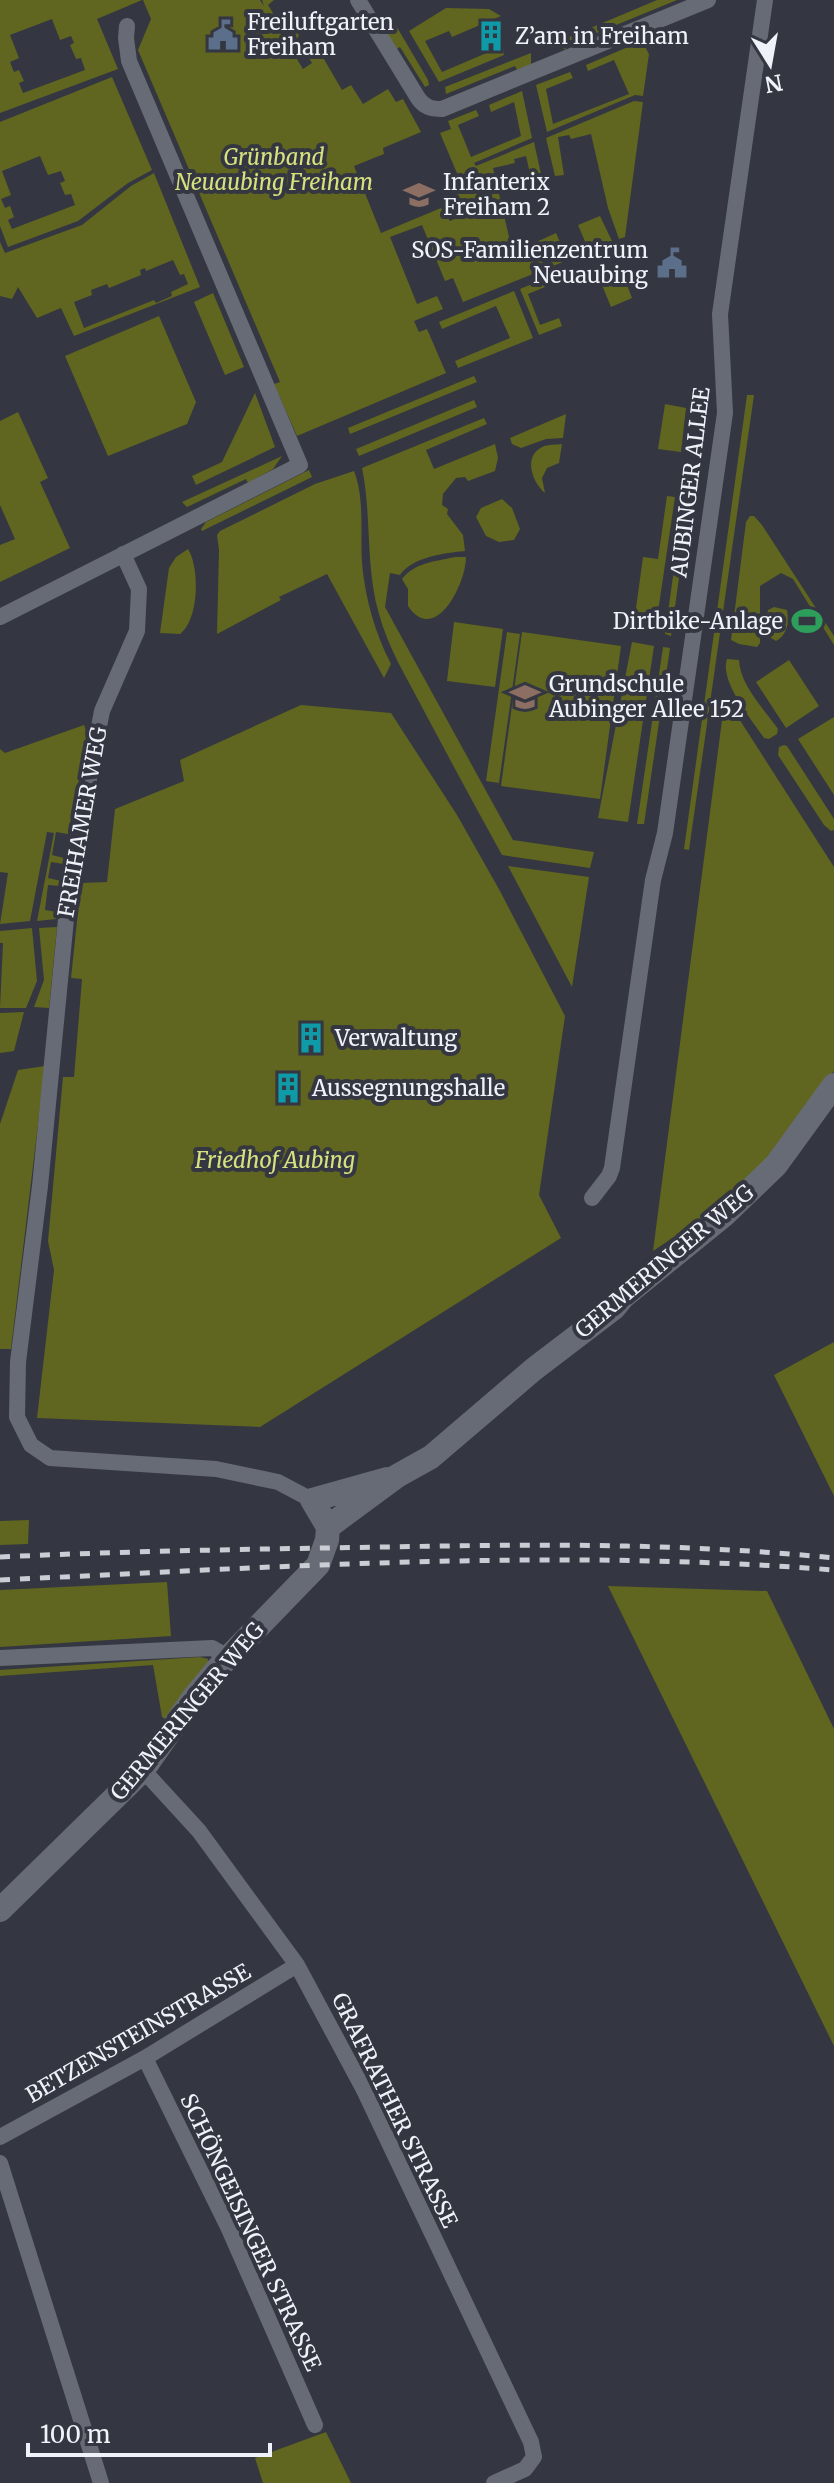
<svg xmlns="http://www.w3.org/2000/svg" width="834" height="2483" viewBox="0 0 834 2483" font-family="Merriweather,serif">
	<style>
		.green { fill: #60651f; fill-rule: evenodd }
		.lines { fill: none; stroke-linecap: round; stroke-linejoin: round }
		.street { stroke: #676b76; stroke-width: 16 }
		.secondary { stroke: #676b76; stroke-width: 24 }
		.rail { stroke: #cbcdd4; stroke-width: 5; stroke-dasharray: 10 10; stroke-linecap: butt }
		.labels { text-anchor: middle; stroke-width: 8; stroke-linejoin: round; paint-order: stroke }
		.poi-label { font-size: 22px; fill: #f0f2f9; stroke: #343741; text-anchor: start }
		.park-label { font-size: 22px; font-style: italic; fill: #d7e17e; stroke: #343741 }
		.street-label { font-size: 22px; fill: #f0f2f9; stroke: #343741 }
	</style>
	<rect width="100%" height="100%" fill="#343741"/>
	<!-- green -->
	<path class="green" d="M0,0H142L97,19L118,69L0,113ZM52,19L60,40L71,36L74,43L70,45L76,59L81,58L85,70L23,93L19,83L24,81L19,70L14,72L10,62L19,58L10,35Z
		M143,0H260L264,6L262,0H274L268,5L280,24L293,27L299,35L294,46L298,54L295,56L303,69L312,63L307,55L318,49L342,90L351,85L363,104L388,89L396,102L403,99L421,132L383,148L384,154L354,166L381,233L441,208L450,221L457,218L446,192L462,185L440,133L451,129L448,121L476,110L479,116L458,125L471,157L521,136L514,102L491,112L489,105L522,91L532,138L474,163L476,166L534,142L544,188L534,191L526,156L514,159L515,163L493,168L512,250L521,249L556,233L568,260L463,302L453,278L445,281L422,225L390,237L417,304L437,296L443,309L414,321L419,332L427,329L446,373L297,436L274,384L280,382L138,50L151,19Z
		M657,0H677L565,46L566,50L555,43Z
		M446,8L489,9L501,16L452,37L449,31L425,41L442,72L503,46L504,55L439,82L409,31Z
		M391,17L428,80L429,85L425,87L400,47L395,50L380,23Z
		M642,41L649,54L643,96L635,95L547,132L536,85L570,72L573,78L546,89L553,124L629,94L614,60L588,71L586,65Z
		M531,53V65L517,70L515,66L446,94L445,87Z
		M112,77L152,170L128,183L78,221L8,247L0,226V122ZM40,156L48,175L61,171L65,181L60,183L65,195L71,194L75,205L12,229L8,220L14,217L10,206L5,208L1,199L11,195L2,171Z
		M634,101L643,102L625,237L619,239L608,208L591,134L571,139L569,135L558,137L564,175L555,176L546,138Z
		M154,173L200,287L74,336L61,308L37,318L18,287L12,299L0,296V242L5,253L82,225L131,186ZM173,260L180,275L184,274L188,284L171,292L172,296L156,303L154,300L84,328L74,302L92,295L91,290L107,284L109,288L141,275L140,270L145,268L146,271Z
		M600,216L612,241L589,251L578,225Z
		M571,268L574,275L528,294L540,325L559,318L562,326L539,335L520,289Z
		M622,272L632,298L611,307L600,280Z
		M514,291L533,338L458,368L455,361L510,338L496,306L442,329L439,322Z
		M213,293L244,367L225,375L194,302Z
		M159,316L196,402L187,424L108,456L65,356Z
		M474,376L477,382L350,434L348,428Z
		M255,393L275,447L196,485L192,476L222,462Z
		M747,395H754L689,850L684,849Z
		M474,400L477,407L359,456L356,449Z
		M665,404L686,408L681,452L658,449Z
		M18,412L48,478L40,482L70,548L0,582V545L15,539L0,505V421Z
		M566,414L563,438L546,439L521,448L512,444L510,438Z
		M484,418L487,424L426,450L434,469L495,444L498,458L495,471L468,481L465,477L456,478L443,494L442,505L448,509L447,514L463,535L465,551C445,553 412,557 400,575L390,573L385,607L513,840L594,852L590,868L502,855C475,806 449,758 423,709C407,678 388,648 379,614C365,566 372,516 362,468Z
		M562,444L559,463L547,468L542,478L545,493C532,482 523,457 542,447C548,444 556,445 562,444Z
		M282,456L273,469L248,483L246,479L187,507L182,502Z
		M309,470L312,477L310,478L202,531L201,529L206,522Z
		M354,471C365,499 360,533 362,563C365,598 375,633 391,664L384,678L327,574L279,597L281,600L217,634L219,550L217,535L220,531L315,484Z
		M667,496L675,497L655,632L633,630L643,557L658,559Z
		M684,497L690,498L671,636L665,634Z
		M502,499L512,508L520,529L514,540L499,542L486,536L476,517L481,508Z
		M750,516H754L762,525L834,636V645L793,579L781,573L760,586V643L757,647L739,644L731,640L746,522Z
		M188,549C200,568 199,620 180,634L160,633L169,568L176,557Z
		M455,557H466C466,584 435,646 408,606V589L402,579C414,563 436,561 455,557Z
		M774,607L787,610C789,622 788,634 776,641L766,635L764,626L768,610Z
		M454,622L503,629L495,687L447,681Z
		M507,632L520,634L499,783L486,781Z
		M522,632L621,646L600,799L501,786Z
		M632,642L654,646L628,822L598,818Z
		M663,647L670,648L644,824H637Z
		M727,659L739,660C740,685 764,709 778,729L777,734L769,739L764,738C752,720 719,681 727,659Z
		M789,660L819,706L786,728L756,682Z
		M725,697L834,867V1071L754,1177L716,1209L653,1251Z
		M301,705L391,713L457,815L500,891L565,1016L539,1195L561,1238L260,1427L37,1418L54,1270L48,1241L63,1077H74L82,979L71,978L81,883L107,882L115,809L184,781L180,760Z
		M834,717V795L798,739Z
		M84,725L88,737L68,834L56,832L52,855L64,858L63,864L51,862L48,878L61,881L60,886L48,885L45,910L57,912V919L37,921L54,833L47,832L30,921L0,924L8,873L0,872V749L5,753Z
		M784,745L787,746L834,819V830L831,831L824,825L778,755L779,747Z
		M508,866L589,877L572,987Z
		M57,927L49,1008L34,1007L44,980L39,928Z
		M32,928L37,981L26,1008H0L3,943H0V931Z
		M24,1012L14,1051L0,1053V1013Z
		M45,1066L11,1349H0V1124L18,1070Z
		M834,1342V1496L774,1375Z
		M29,1520L28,1544L0,1545V1521Z
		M167,1582L171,1636L0,1647V1590Z
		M608,1586L767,1591L834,1729V2046Z
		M200,1657L208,1659L209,1666L168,1721L162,1717L153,1665L0,1676V1670Z
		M326,2432L351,2483H263L255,2458Z"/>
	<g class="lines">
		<!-- street -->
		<path class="street" d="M358,0L418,98C424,107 431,109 442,109L708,0
			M123,554L139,589L137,631L102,711L70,878L40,1186L18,1362L17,1417L31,1445L50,1458L216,1469L278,1482L312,1500
			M0,617L300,465L129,61L126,38L127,26
			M592,1198L609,1176L612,1168L653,880L665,833L725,413L720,314L765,0
			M0,1658L212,1648L228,1657
			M143,1770L199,1831L297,1965L364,2090L531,2442L534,2457L525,2469L494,2483
			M145,2058L229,2229L315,2425
			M0,2137L145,2058L297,1965
			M0,2163L101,2483"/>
		<!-- secondary -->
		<path class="secondary" d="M328,1527L312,1500L387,1479
			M0,1910L143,1770L194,1697L219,1667L318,1565L327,1540L328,1527L397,1476L431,1457L534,1369L614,1308L623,1297L723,1216L776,1165L834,1085"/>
		<!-- rail -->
		<path class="rail" d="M0,1557C129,1551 258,1549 387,1547C535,1544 686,1543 834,1558
			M0,1580C278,1567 556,1548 834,1570"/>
	</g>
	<!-- icons -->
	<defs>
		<g id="civic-bare" transform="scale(2.4)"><path d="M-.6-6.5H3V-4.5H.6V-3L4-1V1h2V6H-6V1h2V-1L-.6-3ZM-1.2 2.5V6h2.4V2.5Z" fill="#5c6f8a" stroke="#343741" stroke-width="2.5" paint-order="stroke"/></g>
		<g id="building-bare" transform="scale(2.4)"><path d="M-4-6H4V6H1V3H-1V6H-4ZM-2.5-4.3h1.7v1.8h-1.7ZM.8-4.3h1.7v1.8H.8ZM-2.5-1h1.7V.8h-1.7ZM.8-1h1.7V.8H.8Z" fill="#0f9aa8" stroke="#343741" stroke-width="2.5" paint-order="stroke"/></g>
		<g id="school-bare" transform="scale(2.4)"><path d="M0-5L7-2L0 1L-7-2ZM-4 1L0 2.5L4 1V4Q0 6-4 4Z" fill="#8d6e63" stroke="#343741" stroke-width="2.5" paint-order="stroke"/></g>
		<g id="stadium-bare" transform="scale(2.4)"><path d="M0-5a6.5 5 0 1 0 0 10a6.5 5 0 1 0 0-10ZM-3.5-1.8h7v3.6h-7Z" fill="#2e9e5b" stroke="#343741" stroke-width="2.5" paint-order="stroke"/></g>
	</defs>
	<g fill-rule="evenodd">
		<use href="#civic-bare" x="223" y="35"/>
		<use href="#building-bare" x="491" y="36"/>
		<use href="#school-bare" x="419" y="195"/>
		<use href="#civic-bare" x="672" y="263"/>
		<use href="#stadium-bare" x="807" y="621"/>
		<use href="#school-bare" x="525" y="697"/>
		<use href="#building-bare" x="311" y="1038"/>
		<use href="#building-bare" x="288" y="1088"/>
	</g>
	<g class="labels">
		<!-- poi labels -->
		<g class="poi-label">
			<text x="247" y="30">Freiluftgarten<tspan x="247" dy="25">Freiham</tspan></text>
			<text x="515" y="44">Z’am in Freiham</text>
			<text x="443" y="190">Infanterix<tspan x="443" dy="25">Freiham 2</tspan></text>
			<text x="648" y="258" text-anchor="end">SOS-Familienzentrum<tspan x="648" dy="25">Neuaubing</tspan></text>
			<text x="783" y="629" text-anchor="end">Dirtbike-Anlage</text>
			<text x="549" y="692">Grundschule<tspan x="549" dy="25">Aubinger Allee 152</tspan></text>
			<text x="335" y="1046">Verwaltung</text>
			<text x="312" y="1096">Aussegnungshalle</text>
		</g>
		<!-- park labels -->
		<g class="park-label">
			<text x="274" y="165">Grünband<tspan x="274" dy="25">Neuaubing Freiham</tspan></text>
			<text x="275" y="1168">Friedhof Aubing</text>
		</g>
		<!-- street labels -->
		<g class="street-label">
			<text transform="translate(690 482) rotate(-83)" y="8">AUBINGER ALLEE</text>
			<text transform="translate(82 822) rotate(-80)" y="8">FREIHAMER WEG</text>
			<text transform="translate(664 1261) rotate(-40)" y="8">GERMERINGER WEG</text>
			<text transform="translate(187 1711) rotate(-50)" y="8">GERMERINGER WEG</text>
			<text transform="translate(138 2033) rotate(-30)" y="8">BETZENSTEINSTRASSE</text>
			<text transform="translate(395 2110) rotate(64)" y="8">GRAFRATHER STRASSE</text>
			<text transform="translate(251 2232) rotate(65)" y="8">SCHÖNGEISINGER STRASSE</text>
		</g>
	</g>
	<!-- north arrow -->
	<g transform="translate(770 64) rotate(169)" stroke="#343741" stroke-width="6" paint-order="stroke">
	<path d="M0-6L14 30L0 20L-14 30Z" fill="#f0f2f9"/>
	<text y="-12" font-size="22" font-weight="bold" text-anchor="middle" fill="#f0f2f9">N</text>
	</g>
	<!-- scale -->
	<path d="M28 2443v12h242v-12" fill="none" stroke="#f0f2f9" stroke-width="4"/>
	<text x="40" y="2443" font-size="24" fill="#f0f2f9" stroke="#343741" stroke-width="6" paint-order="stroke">100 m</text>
</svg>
